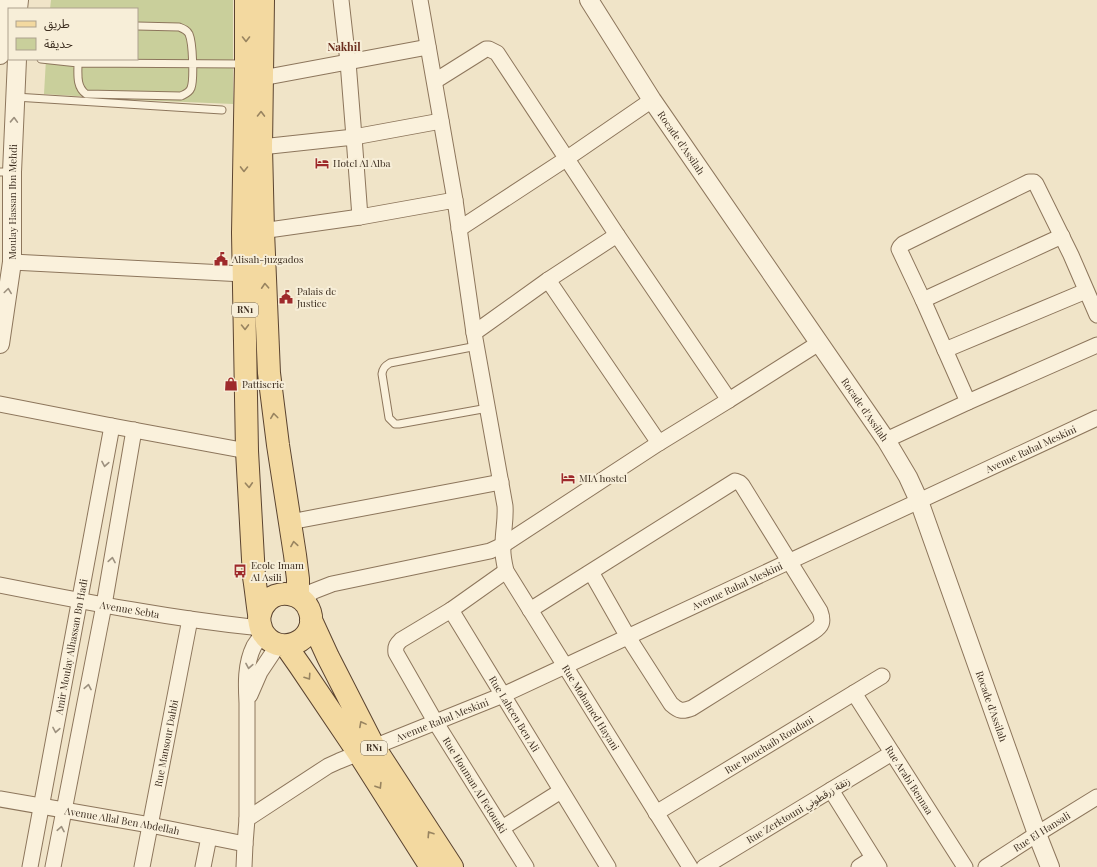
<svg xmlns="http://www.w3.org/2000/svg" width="1097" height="867" viewBox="0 0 1097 867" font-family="'Playfair Display','Noto Sans Arabic',serif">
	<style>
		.green { fill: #c9cf9b }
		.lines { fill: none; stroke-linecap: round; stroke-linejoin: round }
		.service-casing { stroke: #8d765c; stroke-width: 9 }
		.minor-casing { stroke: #8d765c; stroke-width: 17 }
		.tertiary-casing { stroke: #8d765c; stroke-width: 20 }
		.primary-casing { stroke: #5b4430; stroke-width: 24 }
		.service { stroke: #faf1dc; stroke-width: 7 }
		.minor { stroke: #faf1dc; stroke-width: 15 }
		.tertiary { stroke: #faf1dc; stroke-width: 18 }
		.primary { stroke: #f3d9a0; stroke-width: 22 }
		.oneway { stroke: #988460 }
		.oneway2 { stroke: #9c907e }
		.labels { text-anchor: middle; stroke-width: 4; stroke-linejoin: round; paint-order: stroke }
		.shield { fill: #f7eed8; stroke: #756857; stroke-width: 1 }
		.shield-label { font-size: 9px; font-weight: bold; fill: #3d2e20 }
		.street-label { font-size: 10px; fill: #3d2e20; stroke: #f7eed8 }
		.poi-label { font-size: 10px; fill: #3d2e20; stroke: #f7eed8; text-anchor: start }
		.neighbourhood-label { font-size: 11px; font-weight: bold; fill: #6b2e1e; stroke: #f7eed8 }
	</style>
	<rect width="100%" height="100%" fill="#f0e4c8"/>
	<!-- green -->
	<path class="green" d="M51,0H233V104L138,100L44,94L46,59H137V9H50Z"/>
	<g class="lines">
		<!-- service casing -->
		<g class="service-casing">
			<path id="service" d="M41,59L78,63L243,64
				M78,63C78,74 76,87 86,94L181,96C185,94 189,93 191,88C194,80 193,43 189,34C187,30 184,29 179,27L137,26
				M15,97L222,110
				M0,172H12
				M477,346L390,363C385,366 383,368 382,374L389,418L395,424H399L488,408"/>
		</g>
		<!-- minor casing -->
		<g class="minor-casing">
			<g id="minor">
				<path d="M341,0L348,62L354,137L441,121"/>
				<path d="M420,0L455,200"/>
				<path d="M262,78L428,47"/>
				<path d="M435,81L486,49H489L497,53L617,235L729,400L819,343"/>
				<path d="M261,147L354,137L360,217L455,200L474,333"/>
				<path d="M459,229L566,159L652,100"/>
				<path d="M254,232L360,217"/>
				<path d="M12,262L244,274"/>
				<path d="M548,280L617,235"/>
				<path d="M923,300L1062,236"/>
				<path d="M945,350L1086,291"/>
				<path d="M968,402L923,300L899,249L900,247L903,244L1029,182H1034L1036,184L1071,255L1097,315"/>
				<path d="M0,404L112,426L247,451"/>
				<path d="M886,440L968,402L1097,345"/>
				<path id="s1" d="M659,443L548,280L474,333L505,506C506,520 503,531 503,545C502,554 504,562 506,571L690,867"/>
				<path d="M290,522L501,482"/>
				<path id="s2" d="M0,585C86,602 173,619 261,628"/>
				<path d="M301,599L314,591L332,584L490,551L503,545L659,443L729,400"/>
				<path d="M451,610L506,571"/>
				<path d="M530,610L735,481L740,483L742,485L820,611C824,622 822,626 813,632L692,708C682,712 679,711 671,704L628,637L591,572"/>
				<path id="s3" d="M854,693L965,867"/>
				<path d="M250,695L260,672L278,645"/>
				<path d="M831,790L879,867"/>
				<path id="s4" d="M0,799L150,825L245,844"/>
				<path id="s5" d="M656,813L882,676"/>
				<path id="s6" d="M247,819L328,766L339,761L503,695L1097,418"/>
				<path d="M502,828L561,791"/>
				<path id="s7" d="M30,867L112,426"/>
				<path d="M53,867L104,605L134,430"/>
				<path id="s8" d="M142,867L190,619"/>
				<path d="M203,867L209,837"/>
				<path d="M244,867L245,844L247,819V703C246,685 245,664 254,646C257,642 260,637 263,633"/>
				<path id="s9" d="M526,867L436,723L396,653C395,646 397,644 401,640L451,610L608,867"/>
				<path d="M704,867L892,753"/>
				<path d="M859,867L873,858"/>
				<path id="s10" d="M986,867L1037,834L1097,797"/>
			</g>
		</g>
		<!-- tertiary casing -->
		<g class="tertiary-casing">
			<g id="tertiary">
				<path id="s11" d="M589,0L652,100L886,440L908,477L919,501L1037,834L1050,867"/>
				<path d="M18,9L19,0"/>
				<path d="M0,55L3,0"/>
				<path id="s12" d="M0,344L12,262V172L17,59"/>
			</g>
		</g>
		<!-- primary casing -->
		<g class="primary-casing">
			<path id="primary" d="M246,0V64L243,233L247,451L254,577C256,589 257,601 259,614C259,619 260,626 262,631C277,659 319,642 310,612C304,592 276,587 264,605C261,609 260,614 259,619
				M263,0L261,147L263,231L269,373L278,445L295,555L298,579V597
				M311,620L328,657L374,747L452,867
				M286,646L300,666L358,752L431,867"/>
		</g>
		<!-- service -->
		<use href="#service" class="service"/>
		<!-- minor -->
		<use href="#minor" class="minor"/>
		<!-- tertiary -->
		<use href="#tertiary" class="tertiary"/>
		<!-- primary -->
		<use href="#primary" class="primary"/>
	</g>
	<!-- one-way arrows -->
	<defs><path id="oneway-chevron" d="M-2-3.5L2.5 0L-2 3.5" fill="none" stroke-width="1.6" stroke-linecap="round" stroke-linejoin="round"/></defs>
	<g class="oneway">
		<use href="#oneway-chevron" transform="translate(246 39) rotate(90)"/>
		<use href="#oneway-chevron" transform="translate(261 114) rotate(-89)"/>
		<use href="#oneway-chevron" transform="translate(244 169) rotate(91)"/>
		<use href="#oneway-chevron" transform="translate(265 286) rotate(-93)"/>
		<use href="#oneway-chevron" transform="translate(245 327) rotate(89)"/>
		<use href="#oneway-chevron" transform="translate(274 416) rotate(-97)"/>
		<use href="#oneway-chevron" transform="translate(249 485) rotate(87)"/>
		<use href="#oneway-chevron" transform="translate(294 544) rotate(-99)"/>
		<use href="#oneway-chevron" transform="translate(308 677) rotate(56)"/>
		<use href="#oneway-chevron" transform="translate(362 724) rotate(-118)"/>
		<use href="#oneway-chevron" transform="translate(379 786) rotate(58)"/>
		<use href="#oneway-chevron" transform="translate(430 834) rotate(-123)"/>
	</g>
	<g class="oneway2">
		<use href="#oneway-chevron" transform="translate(14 120) rotate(-88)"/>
		<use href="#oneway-chevron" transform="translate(8 291) rotate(-82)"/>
		<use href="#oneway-chevron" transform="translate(105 464) rotate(100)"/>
		<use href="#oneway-chevron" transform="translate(112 560) rotate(-80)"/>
		<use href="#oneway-chevron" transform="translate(249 666) rotate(100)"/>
		<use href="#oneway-chevron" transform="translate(88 687) rotate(-79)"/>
		<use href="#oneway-chevron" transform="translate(56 730) rotate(100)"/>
		<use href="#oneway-chevron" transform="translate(61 829) rotate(-79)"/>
	</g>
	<!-- icons -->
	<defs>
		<g id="hotel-bare" transform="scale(1.08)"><path d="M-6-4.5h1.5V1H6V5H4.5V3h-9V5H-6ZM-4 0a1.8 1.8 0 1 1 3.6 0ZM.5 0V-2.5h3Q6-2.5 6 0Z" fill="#9e2a2b" stroke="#f7eed8" stroke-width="2.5" paint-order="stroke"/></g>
		<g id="civic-bare" transform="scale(1.08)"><path d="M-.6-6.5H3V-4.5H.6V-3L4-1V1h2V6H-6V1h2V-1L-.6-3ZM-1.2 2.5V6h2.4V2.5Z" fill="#9e2a2b" stroke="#f7eed8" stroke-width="2.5" paint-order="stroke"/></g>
		<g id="shop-bare" transform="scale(1.08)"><path d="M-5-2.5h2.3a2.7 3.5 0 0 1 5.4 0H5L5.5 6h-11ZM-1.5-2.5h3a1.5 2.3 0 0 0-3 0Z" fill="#9e2a2b" stroke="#f7eed8" stroke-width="2.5" paint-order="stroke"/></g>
		<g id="bus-bare" transform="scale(1.08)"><path d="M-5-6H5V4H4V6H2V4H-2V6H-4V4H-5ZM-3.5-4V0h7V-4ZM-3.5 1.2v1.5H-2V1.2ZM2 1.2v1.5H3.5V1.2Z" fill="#9e2a2b" stroke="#f7eed8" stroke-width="2.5" paint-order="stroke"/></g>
	</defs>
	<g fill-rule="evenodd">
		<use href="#hotel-bare" x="322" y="163"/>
		<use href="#civic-bare" x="221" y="259"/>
		<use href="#civic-bare" x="286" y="297"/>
		<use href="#shop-bare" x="231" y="384"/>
		<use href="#hotel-bare" x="568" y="478"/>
		<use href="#bus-bare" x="240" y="571"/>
	</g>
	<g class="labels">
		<!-- shield labels -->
		<g class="shield">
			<rect x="232" y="303" width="26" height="14" rx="3"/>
			<rect x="361" y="741" width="26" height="14" rx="3"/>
		</g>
		<g class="shield-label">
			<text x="245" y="313">RN1</text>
			<text x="374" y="751">RN1</text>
		</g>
		<!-- street labels -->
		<g class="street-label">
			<text dy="4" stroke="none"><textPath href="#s11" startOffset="170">Rocade d'Assilah</textPath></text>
			<text dy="4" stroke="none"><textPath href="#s12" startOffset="143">Moulay Hassan Ibn Mehdi</textPath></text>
			<text dy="4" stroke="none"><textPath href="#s11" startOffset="494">Rocade d'Assilah</textPath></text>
			<text dy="4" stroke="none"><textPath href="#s6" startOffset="868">Avenue Rahal Meskini</textPath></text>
			<text dy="4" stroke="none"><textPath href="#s6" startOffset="544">Avenue Rahal Meskini</textPath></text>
			<text dy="4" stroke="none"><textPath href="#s2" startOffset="132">Avenue Sebta</textPath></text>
			<text dy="4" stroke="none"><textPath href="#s7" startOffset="224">Amir Moulay Alhassan Bn Hadi</textPath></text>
			<text dy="4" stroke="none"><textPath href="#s11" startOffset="818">Rocade d'Assilah</textPath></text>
			<text dy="4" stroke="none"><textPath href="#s1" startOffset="690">Rue Mohamed Hayani</textPath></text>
			<text dy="4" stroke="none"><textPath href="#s9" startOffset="445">Rue Lahcen Ben Ali</textPath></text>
			<text dy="4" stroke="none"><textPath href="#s6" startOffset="220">Avenue Rahal Meskini</textPath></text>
			<text dy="4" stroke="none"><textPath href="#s8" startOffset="126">Rue Mansour Dahbi</textPath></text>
			<text dy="4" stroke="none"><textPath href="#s5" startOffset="132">Rue Bouchaib Roudani</textPath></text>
			<text dy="4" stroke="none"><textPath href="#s3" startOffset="103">Rue Arabi Bennaa</textPath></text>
			<text transform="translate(475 785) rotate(58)" y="4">Rue Houman Al Fetouaki</text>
			<text transform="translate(798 810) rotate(-31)" y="4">Rue Zerktouni زنقة زرقطوني</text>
			<text dy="4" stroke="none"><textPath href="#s4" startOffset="124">Avenue Allal Ben Abdellah</textPath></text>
			<text dy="4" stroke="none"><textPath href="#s10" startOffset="66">Rue El Hansali</textPath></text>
		</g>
		<!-- poi labels -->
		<g class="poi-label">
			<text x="333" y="167">Hotel Al Alba</text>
			<text x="232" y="263">Alisah-juzgados</text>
			<text x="297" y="295">Palais de<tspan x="297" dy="12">Justice</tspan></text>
			<text x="242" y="388">Pattiserie</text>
			<text x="579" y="482">MIA hostel</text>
			<text x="251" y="569">Ecole Imam<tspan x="251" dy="12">Al Asili</tspan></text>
		</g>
		<!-- neighbourhood labels -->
		<g class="neighbourhood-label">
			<text x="344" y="51">Nakhil</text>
		</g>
	</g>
	<!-- legend -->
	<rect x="8" y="8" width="130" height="52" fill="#f7eed8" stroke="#ada18e"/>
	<rect x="16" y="21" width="20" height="6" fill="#f3d9a0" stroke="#ada18e"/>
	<text x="44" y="28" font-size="12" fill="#3d2e20">طريق</text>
	<rect x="16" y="38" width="20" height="12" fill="#c9cf9b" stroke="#ada18e"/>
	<text x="44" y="48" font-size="12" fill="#3d2e20">حديقة</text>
</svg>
